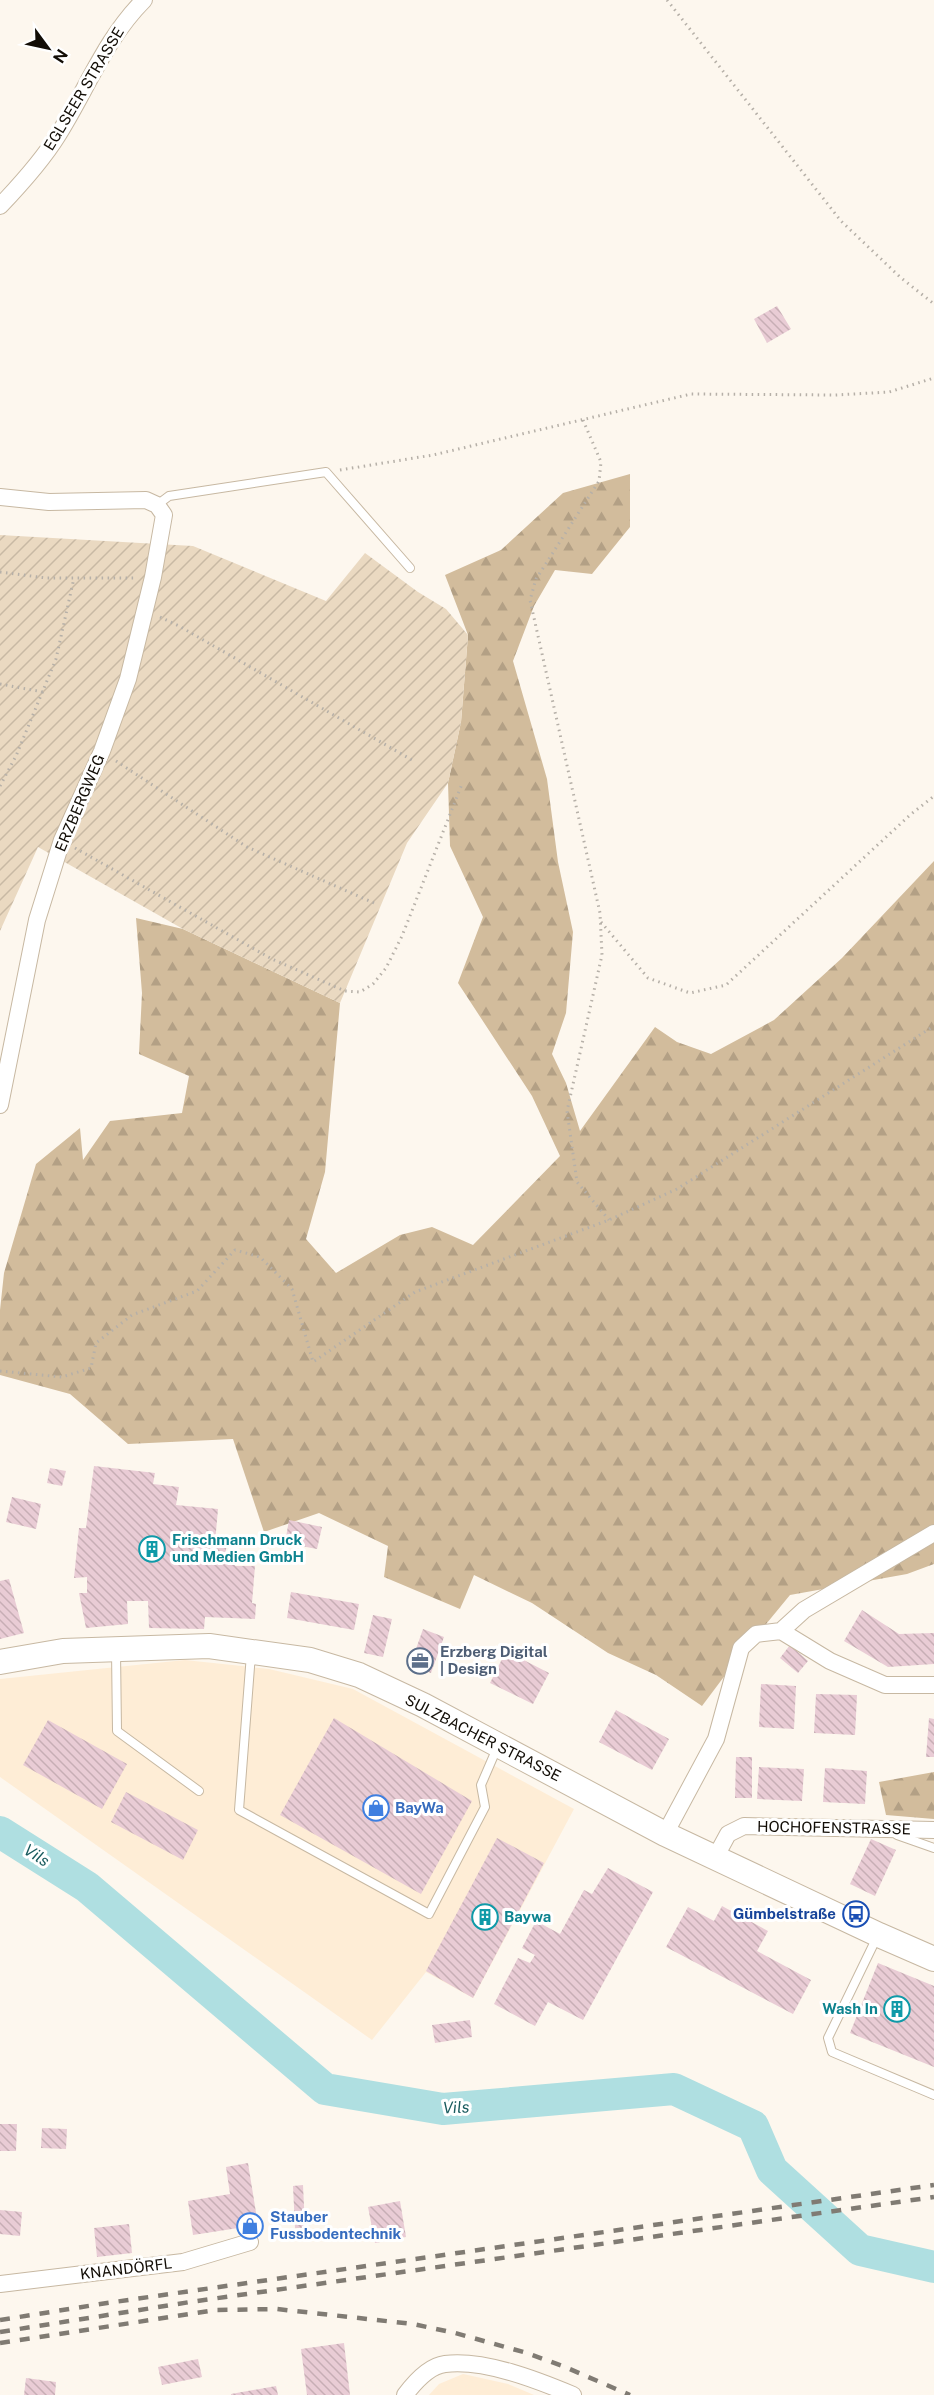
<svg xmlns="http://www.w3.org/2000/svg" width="934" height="2395" viewBox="0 0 934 2395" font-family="'Public Sans',sans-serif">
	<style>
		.built { fill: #feedd6 }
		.forest { fill: url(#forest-firs) }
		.garden { fill: url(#garden-furrows) }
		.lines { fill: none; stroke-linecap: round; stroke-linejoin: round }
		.river { stroke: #afdfe1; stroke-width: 32 }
		.building { fill: url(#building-back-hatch) }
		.service-casing { stroke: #c7b8a2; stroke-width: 10 }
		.minor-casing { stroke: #c7b8a2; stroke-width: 18 }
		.secondary-casing { stroke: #c7b8a2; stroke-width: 26 }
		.path { stroke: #b6b0a8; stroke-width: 3; stroke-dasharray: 1.5 4.5; stroke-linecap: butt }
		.service { stroke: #fff; stroke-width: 8 }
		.minor { stroke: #fff; stroke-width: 16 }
		.secondary { stroke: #fff; stroke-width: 24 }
		.rail { stroke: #807b73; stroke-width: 4.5; stroke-dasharray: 10 10; stroke-linecap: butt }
		.labels { text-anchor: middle; stroke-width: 6; stroke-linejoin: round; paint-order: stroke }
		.street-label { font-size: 15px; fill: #120d06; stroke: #fff }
		.culture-label { font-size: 15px; font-weight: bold; fill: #0d838f; stroke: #fff; text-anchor: start }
		.service-label { font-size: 15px; font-weight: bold; fill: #4e5e75; stroke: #fff; text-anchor: start }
		.shop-label { font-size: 15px; font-weight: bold; fill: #366cbe; stroke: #fff; text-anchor: start }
		.transit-label { font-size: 15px; font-weight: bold; fill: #164399; stroke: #fff; text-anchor: end }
		.water-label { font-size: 16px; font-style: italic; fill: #195b5e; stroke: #fff }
	</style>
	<defs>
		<pattern id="forest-firs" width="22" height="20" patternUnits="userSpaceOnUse" patternTransform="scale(1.5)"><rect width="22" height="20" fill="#d2bc9c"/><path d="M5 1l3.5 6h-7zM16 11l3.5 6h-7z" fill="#b3a085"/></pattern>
		<pattern id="garden-furrows" width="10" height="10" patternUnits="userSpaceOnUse" patternTransform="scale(1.5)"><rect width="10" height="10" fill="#ead9c1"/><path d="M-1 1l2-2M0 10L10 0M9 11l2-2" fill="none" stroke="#c8b9a4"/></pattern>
		<pattern id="building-back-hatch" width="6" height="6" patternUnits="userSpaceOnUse" patternTransform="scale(1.5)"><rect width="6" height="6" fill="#e9ccd5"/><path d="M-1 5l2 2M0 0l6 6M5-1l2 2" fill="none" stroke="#c7aeb5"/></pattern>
	</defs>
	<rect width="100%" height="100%" fill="#fdf7ee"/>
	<!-- built -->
	<path class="built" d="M185,1660L269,1669L353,1689L574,1809L473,1998L426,1972L372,2040L0,1777V1679Z
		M463,2374L508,2384L534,2395H429L439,2384Z"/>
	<!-- forest -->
	<path class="forest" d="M630,474V527L592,574L555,570L534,606L513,661L547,779L558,862L573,932L566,1013L552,1054L566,1083L580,1131L655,1027L677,1042L711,1054L774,1020L842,958L934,861V1564L907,1574L790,1595L738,1658L702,1706L656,1675L608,1653L532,1603L474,1575L460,1609L384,1577L388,1546L319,1513L264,1532L233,1439L128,1444L70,1394L0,1375V1310L4,1273L36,1164L80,1128L83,1160L110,1121L182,1113L189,1076L139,1054L142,993L136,918L183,929L340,1003L325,1172L306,1239L336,1273L400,1235L432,1227L473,1245L560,1156L532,1096L458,983L483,917L450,846L448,783L461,722L468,635L445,575L501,550L563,493Z
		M934,1772V1819L886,1815L879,1782Z"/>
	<!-- garden -->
	<path class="garden" d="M0,535L193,546L326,601L365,553L418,592L446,609L468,635L461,722L448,783L407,843L340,1003L183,929L38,847L0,931Z"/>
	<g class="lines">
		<!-- river -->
		<path class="river" d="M0,1832L87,1887L325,2089L443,2109L674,2089L753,2126L772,2170L860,2250L934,2267"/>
	</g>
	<!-- building -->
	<path class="building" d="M777,306L791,329L767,343L754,319Z
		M94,1466L155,1473L153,1484L179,1487L176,1505L218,1509L215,1543H227L225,1556H236L235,1566H255L252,1603L256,1604L255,1619L205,1617L204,1629L149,1628L148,1601H127L128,1624L86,1628L79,1593H87V1577L74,1578L79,1528H86Z
		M50,1468L66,1471L62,1486L47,1483Z
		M12,1497L41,1504L36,1529L6,1522Z
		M289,1520L322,1527L317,1549L285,1543Z
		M9,1579L24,1633L0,1639V1581Z
		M291,1592L359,1604L354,1630L287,1618Z
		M862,1610L899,1634L934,1633V1664L888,1667L844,1641Z
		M373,1615L392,1619L383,1657L364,1653Z
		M423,1629L444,1637L431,1673L410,1666Z
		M790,1645L808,1661L798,1673L780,1658Z
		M506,1651L549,1673L533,1704L490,1683Z
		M761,1684L796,1686L794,1729L759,1727Z
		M816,1694L857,1695L855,1735L814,1733Z
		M616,1710L669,1739L652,1770L599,1742Z
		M334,1718L472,1801L421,1894L280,1815Z
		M929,1718L934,1719V1757H926Z
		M48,1720L127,1764L102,1809L23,1765Z
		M736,1757H752V1798H735Z
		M759,1767L804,1769L802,1801L757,1799Z
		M825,1768L867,1771L865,1804L823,1802Z
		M126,1792L198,1830L183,1860L111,1822Z
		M497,1838L544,1863L473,1998L426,1971Z
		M871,1839L896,1850L875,1896L850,1884Z
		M608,1868L653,1892L583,2020L548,2002L535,2026L494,2004L518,1958L530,1963L535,1955L522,1948L536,1921L560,1934L584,1890L592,1894Z
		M722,1906L768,1931L757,1951L811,1980L793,2014L666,1947L688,1907L714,1921Z
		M878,1963L934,1986V2067L850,2033Z
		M470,2020L472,2037L435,2043L432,2025Z
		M0,2124H17L16,2151H0Z
		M42,2128L67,2129L66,2149L41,2148Z
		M248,2163L258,2225L193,2235L188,2201L230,2194L226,2167Z
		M303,2185L305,2228H295L293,2186Z
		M400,2201L406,2237L375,2243L368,2207Z
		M0,2210L22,2212L20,2236L0,2234Z
		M129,2224L132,2253L97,2257L94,2228Z
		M344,2343L350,2395H307L301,2349Z
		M198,2359L202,2377L162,2385L158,2367Z
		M26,2378L56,2382L55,2395H24Z
		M276,2386L278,2395H231V2394Z"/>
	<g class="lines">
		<!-- service casing -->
		<g class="service-casing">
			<path id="service" d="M157,505L169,496L326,472L410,568
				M116,1651L117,1731L199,1791
				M251,1654L239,1810L429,1914L485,1807L481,1785L497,1748
				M897,1835L934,1848
				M878,1935L828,2038L832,2052L934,2095"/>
		</g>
		<!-- minor casing -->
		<g class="minor-casing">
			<path id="minor" d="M0,206C21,184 42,161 58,135C87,89 105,39 144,0
				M0,497L49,502L146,500L157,505L164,515L153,577L128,679L102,751L62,840L37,920L0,1105
				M781,1631L804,1610L934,1533
				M665,1834L716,1739L741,1648L756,1634L781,1631L830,1661L885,1685H934
				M715,1858L728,1834L744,1826L934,1830
				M0,2284L183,2262L250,2242
				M405,2395C414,2383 429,2366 445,2364C484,2359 537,2380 573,2395"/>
		</g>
		<!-- secondary casing -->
		<g class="secondary-casing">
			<path id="secondary" d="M0,1662L63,1651L209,1646L310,1660L359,1675L423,1705L665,1834L879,1935L934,1959"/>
		</g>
		<!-- path -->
		<path class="path" d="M667,0L841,221L900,277L934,304
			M583,420L601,462L599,481L536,579L530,600L600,913L602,955L567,1111L577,1182L609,1220
			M340,470L433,455L691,394L835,395L889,392L934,378
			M0,572L46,578H136
			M160,617L179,626L412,760
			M0,684L43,692
			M116,761L247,847L374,903
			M0,786L16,756L56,659L74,578
			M75,848L272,959L345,991L360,992L373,984L386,968L402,936L462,784
			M601,922L648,978L690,993L726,985L910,815L934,796
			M0,1371L62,1377L91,1368L96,1343L132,1315L197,1291L235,1250L260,1257L292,1289L313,1362L415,1292L609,1220L677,1189L934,1026"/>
		<!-- service -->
		<use href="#service" class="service"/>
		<!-- minor -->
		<use href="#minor" class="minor"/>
		<!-- secondary -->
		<use href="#secondary" class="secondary"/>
		<!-- rail -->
		<path class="rail" d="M0,2320L107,2303L934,2185
			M0,2332L190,2302L934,2197
			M0,2343L216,2310L277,2309L413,2324L455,2333L527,2353L565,2367L630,2395"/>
	</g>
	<!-- icons -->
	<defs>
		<g id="building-ring" transform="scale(1.35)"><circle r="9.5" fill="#fff" stroke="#0f9aa8" stroke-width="1.5"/><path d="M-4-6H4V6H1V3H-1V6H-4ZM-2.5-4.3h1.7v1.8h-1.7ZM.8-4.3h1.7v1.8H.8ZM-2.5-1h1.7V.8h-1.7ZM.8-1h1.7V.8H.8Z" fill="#0f9aa8"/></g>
		<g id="office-ring" transform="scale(1.35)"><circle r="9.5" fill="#fff" stroke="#5c6f8a" stroke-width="1.5"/><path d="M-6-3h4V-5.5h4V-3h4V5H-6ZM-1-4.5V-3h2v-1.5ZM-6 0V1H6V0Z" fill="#5c6f8a"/></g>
		<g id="shop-ring" transform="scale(1.35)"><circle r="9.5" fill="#fff" stroke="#3f7fe0" stroke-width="1.5"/><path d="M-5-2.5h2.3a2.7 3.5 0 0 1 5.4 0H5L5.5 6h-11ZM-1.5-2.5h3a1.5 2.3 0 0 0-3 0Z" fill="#3f7fe0"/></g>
		<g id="bus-ring" transform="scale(1.35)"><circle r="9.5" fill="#fff" stroke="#1a4fb4" stroke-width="1.5"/><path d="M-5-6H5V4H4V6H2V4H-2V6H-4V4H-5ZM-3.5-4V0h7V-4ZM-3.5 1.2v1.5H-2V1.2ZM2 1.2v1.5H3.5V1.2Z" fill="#1a4fb4"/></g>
	</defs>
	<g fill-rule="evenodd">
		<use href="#building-ring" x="152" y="1549"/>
		<use href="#office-ring" x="420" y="1661"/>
		<use href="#shop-ring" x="376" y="1808"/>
		<use href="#bus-ring" x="856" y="1914"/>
		<use href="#building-ring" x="485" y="1917"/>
		<use href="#building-ring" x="897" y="2009"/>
		<use href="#shop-ring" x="250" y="2226"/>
	</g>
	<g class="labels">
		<!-- street labels -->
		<g class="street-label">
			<text transform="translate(84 89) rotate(-59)" y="5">EGLSEER STRASSE</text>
			<text transform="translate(80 803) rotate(-67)" y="5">ERZBERGWEG</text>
			<text transform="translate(483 1738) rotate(27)" y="5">SULZBACHER STRASSE</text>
			<text transform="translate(834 1828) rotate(1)" y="5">HOCHOFENSTRASSE</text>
			<text transform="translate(126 2269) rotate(-7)" y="5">KNANDÖRFL</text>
		</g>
		<!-- culture labels -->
		<g class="culture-label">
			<text x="172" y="1545">Frischmann Druck<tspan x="172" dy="17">und Medien GmbH</tspan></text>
			<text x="504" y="1922">Baywa</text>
			<text x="878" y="2014" text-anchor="end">Wash In</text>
		</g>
		<!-- service labels -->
		<g class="service-label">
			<text x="440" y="1657">Erzberg Digital<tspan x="440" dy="17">| Design</tspan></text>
		</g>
		<!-- shop labels -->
		<g class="shop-label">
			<text x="395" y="1813">BayWa</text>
			<text x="270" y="2222">Stauber<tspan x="270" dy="17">Fussbodentechnik</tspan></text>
		</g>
		<!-- transit labels -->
		<g class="transit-label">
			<text x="836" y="1919">Gümbelstraße</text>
		</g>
		<!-- water labels -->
		<g class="water-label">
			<text transform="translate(37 1855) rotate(33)" y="6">Vils</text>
			<text transform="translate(456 2107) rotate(-2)" y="6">Vils</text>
		</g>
	</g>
	<!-- north arrow -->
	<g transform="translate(48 48) rotate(123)" stroke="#ffffff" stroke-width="4.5" paint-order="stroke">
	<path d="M0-4.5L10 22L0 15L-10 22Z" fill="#120d06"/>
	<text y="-9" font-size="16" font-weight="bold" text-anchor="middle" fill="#120d06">N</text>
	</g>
</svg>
